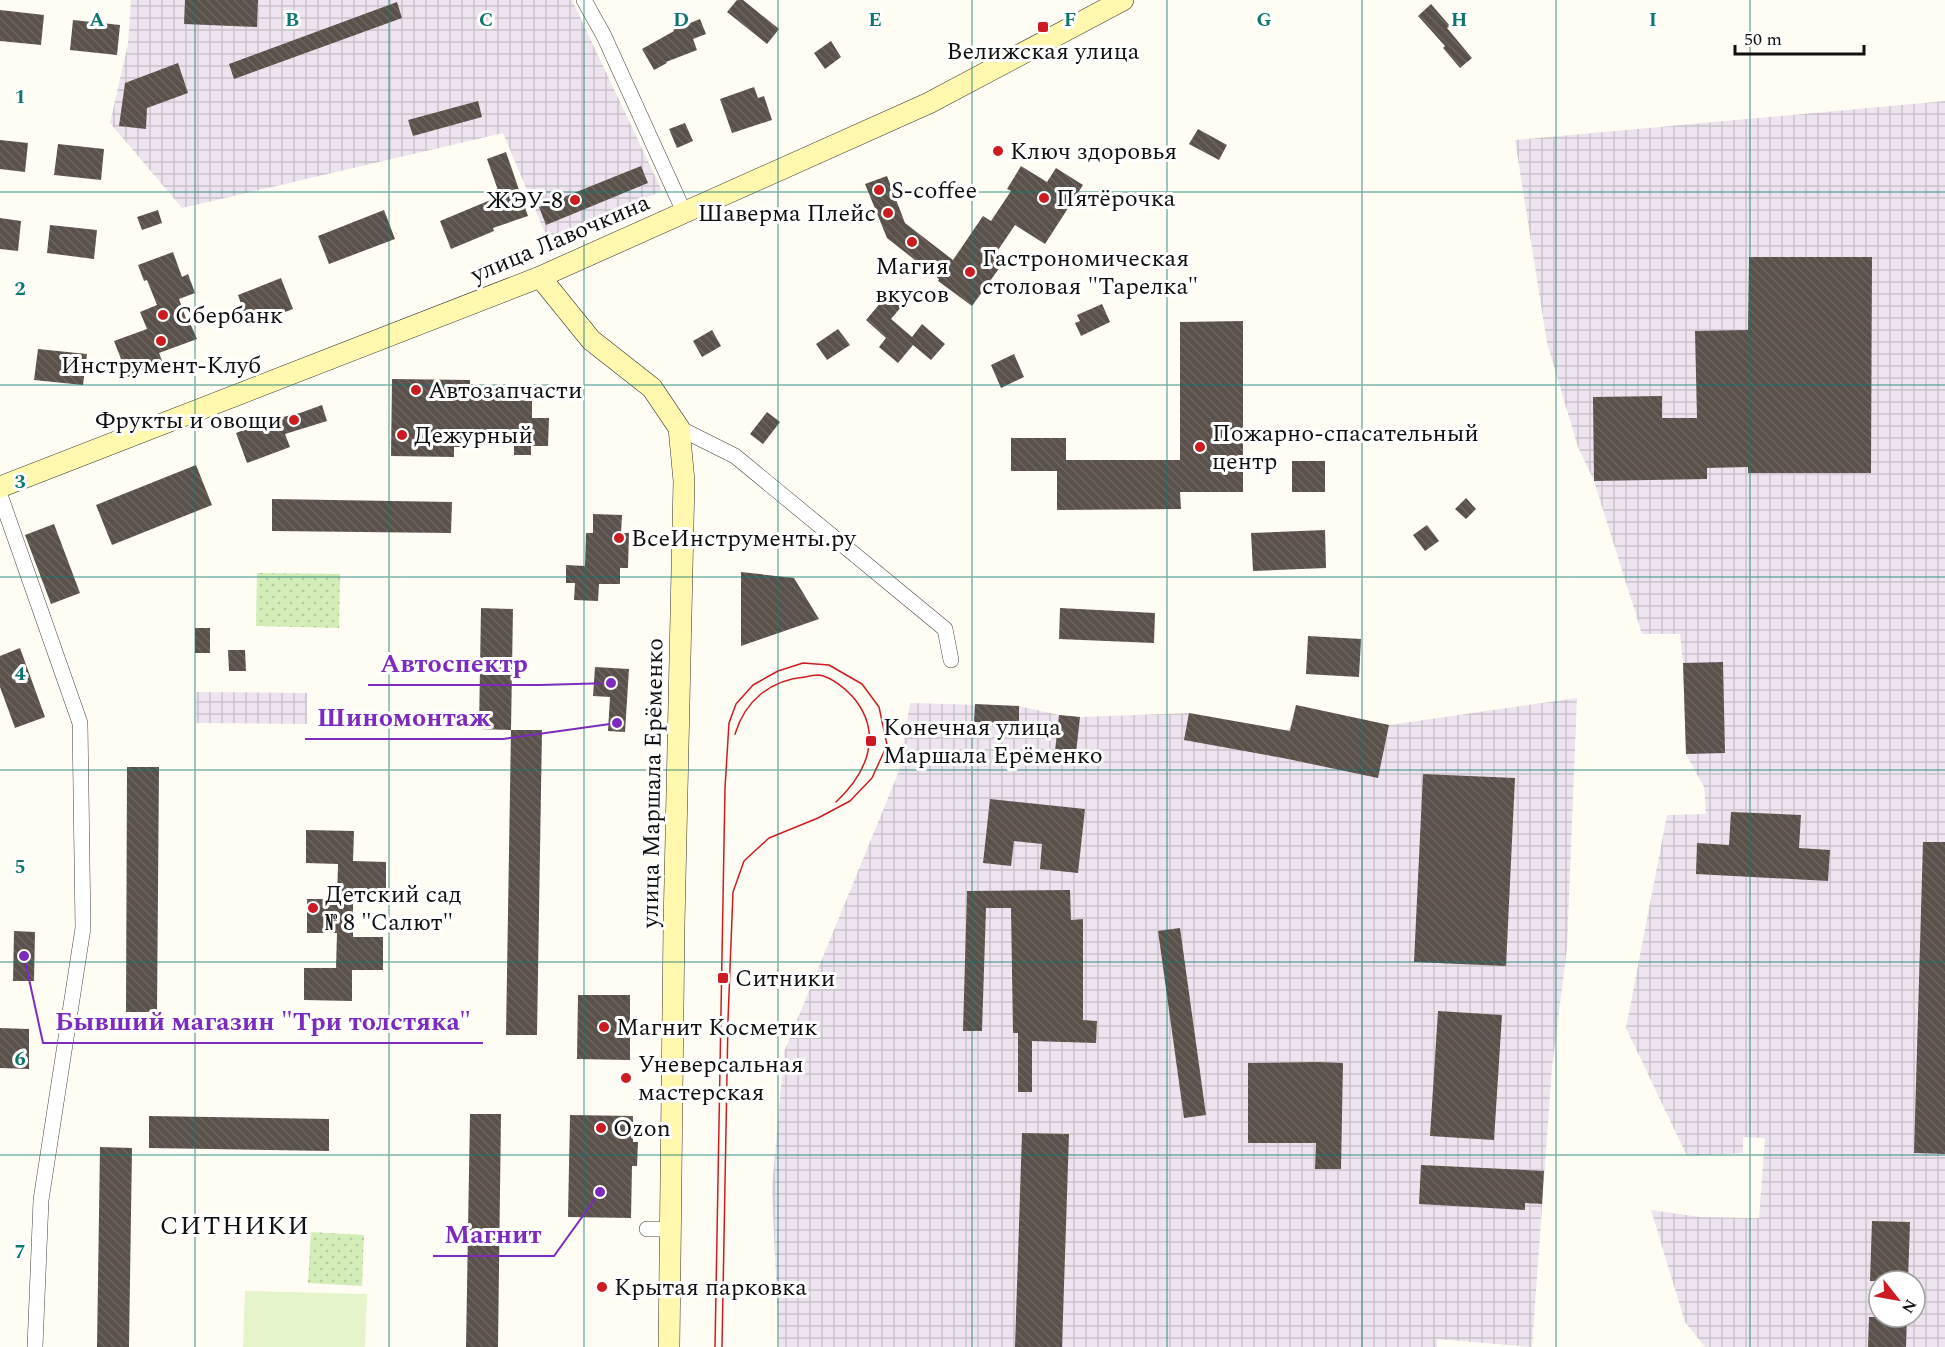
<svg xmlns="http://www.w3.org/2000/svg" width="1945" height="1347" viewBox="0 0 1945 1347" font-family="Spectral,serif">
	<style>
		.industrial { fill: url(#industrial-grid); fill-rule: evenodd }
		.park { fill: url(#park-dots) }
		.pitch { fill: #e5f4cb }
		.building { fill: url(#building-back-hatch) }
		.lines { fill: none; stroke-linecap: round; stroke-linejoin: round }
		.street-casing { stroke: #434343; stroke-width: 16 }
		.secondary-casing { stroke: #323232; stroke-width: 22 }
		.street { stroke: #fff; stroke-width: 15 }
		.secondary { stroke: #fff8ae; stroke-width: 21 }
		.tram { stroke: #cc1c21; stroke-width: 1.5 }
		.grid { fill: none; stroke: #0f766e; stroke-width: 1.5; stroke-opacity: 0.55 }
		.poi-dot { fill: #cc1c21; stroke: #fff; stroke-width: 2 }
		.labels { text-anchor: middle; stroke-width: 6; stroke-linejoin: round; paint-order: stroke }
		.poi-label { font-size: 24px; fill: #101010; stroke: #fff; text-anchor: start }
		.street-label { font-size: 24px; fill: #101010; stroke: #fff }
		.neighbourhood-label { font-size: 26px; letter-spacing: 1.5px; fill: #101010; stroke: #fff }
		.grid-label { font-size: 20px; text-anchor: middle; font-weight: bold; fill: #0f766e; stroke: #fff; stroke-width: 6; stroke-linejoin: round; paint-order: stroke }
		.leader { fill: none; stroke: #7b2cbf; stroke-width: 2 }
		.callout-dot { fill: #7b2cbf; stroke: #fff; stroke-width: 2 }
		.callout-label { font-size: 26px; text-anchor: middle; font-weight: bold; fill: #7b2cbf; stroke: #fff; stroke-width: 6; stroke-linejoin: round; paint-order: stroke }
	</style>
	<defs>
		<pattern id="industrial-grid" width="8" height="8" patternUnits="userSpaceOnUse" patternTransform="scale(1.5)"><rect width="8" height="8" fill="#eee4ef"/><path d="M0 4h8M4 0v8" fill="none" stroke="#cbc3cc"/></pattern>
		<pattern id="park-dots" width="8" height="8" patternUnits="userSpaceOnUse" patternTransform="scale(1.5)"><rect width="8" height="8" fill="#d3edb8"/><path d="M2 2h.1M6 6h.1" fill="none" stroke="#b4ca9d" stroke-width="1.8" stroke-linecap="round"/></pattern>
		<pattern id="building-back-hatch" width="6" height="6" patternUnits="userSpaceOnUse" patternTransform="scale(1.5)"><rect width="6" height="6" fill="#5a514b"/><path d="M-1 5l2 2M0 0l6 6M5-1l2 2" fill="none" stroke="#6d6561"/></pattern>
	</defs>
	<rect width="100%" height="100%" fill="#fffdf3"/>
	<!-- industrial -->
	<path class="industrial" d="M131,0H572L662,191L547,238L503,133L182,208L110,123L128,44Z
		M1945,101V1347H1705L1685,1322L1651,1210L1700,1217L1759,1218L1765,1138L1743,1137V1153L1687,1156L1626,1028L1667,815L1706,814L1704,787L1686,754L1683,663L1680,634H1642L1594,481L1578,447L1547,343L1515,140ZM1879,1281H1915V1317H1879Z
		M196,692L307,693V724L196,723Z
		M1577,698L1567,948L1552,1068L1532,1347L1437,1339V1347H779L772,1188L784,1052L899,771L910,703L1019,706L1059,715L1080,717L1189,713L1285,730L1290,728L1296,705L1389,725Z"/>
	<!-- park -->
	<path class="park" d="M257,573L340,574L339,628L256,626Z
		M311,1232L364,1235L362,1286L308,1283Z"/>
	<!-- pitch -->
	<path class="pitch" d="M245,1291L367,1294L365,1347H243Z"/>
	<!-- building -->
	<path class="building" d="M185,0H258L257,27L184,24Z
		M737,0H743L779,29L767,44L727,12Z
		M397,2L402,18L234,79L229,64Z
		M1431,4L1450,26L1447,28L1472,58L1460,68L1443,48L1445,46L1418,16Z
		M0,10L44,15L41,45L0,41Z
		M700,19L706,34L693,39L697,50L666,62L667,63L654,70L642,49L674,31L673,30Z
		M73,20L120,25L117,55L70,50Z
		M831,41L841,57L825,69L814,53Z
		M178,63L188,93L147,108L146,129L119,126L125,83Z
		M754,87L758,98L764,96L772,120L732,133L720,99Z
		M478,101L482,117L413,136L408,120Z
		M685,123L693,141L677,148L669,129Z
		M1198,129L1227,145L1219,160L1189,144Z
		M0,140L28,143L25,172L0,169Z
		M58,144L104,149L101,180L54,175Z
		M506,152L528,216L493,228L494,231L451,249L440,221L500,196L487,159Z
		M641,166L648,183L546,225L539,207Z
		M1021,166L1047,182L1056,168L1083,185L1045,244L1015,225L994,256L1003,263L972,306L938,281L939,279L887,238L865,184L887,176L905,223L953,260L983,216L991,221L1011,191L1007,189Z
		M158,210L162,223L142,230L137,217Z
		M384,210L395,239L329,264L318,236Z
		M0,218L21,221L18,251L0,249Z
		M50,225L97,230L94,259L47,253Z
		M173,252L182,277L188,274L195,293L179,299L188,324L190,323L197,339L159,353L163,363L128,377L114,341L147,329L140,312L157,305L147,280L144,281L138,265Z
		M1749,257H1872L1871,473H1748V467L1707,468V479L1594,481L1593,397L1662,396V418H1697L1695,331L1748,330Z
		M281,278L293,309L249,326L238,295Z
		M888,294L902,306L891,319L912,337L922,324L945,344L931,360L913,345L898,363L879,347L886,338L866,320Z
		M1102,304L1110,322L1081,336L1075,323L1080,321L1077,315Z
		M1243,321V492H1180L1181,509L1057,510V471H1011V438H1066V460H1180V322Z
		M838,329L850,345L827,360L816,344Z
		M712,330L721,346L702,357L693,341Z
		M38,349L87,354L83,385L34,380Z
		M1014,354L1024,377L1001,388L991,365Z
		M392,379L470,380V392L515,393V400L532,401V418H549L548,446H531V455H514V436L468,435V447H454V457L391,456Z
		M322,405L327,421L285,434L290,447L247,463L236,433L279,417V418L300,413Z
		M767,412L780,422L763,444L750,434Z
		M1292,461H1325V492H1292Z
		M196,465L212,505L112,545L96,505Z
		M1466,498L1476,509L1466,519L1455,509Z
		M272,499L452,502L451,533L272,531Z
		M593,514L622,515L621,533H629L628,568H620V584H599L598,601L574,600L575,583H566V565L585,566L586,533H593Z
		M54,524L80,593L51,604L25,535Z
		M1427,525L1439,541L1425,551L1413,535Z
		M1325,530L1326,568L1253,571L1251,533Z
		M741,572L794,578L819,619L741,646Z
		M481,608L513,609L511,730L479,729Z
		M1060,608L1155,613L1154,643L1059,639Z
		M195,628H210V653H195Z
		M1308,636L1361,639L1359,677L1306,674Z
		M20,648L45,717L15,728L0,687V656Z
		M228,650H245L246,671H229Z
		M1723,662L1725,753L1686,754L1683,663Z
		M595,667L629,669L625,732L608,731L610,697L593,696Z
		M975,704L1019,706V723L974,722Z
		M1296,705L1389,725L1378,778L1283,758L1184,740L1189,713L1290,731Z
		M1059,715L1080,717L1075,762L1054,760Z
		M511,730H542L537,1035H506Z
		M127,767H159L157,1012H126Z
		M1423,774L1515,778L1506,966L1414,962Z
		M990,799L1085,809L1078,873L1040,869L1042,844L1014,841L1011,866L983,863Z
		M1731,812L1801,815L1799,848L1830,850L1828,881L1696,874L1697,843L1729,845Z
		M306,830L354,831L353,861L386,862V894H353V937H383V970H352V1001L304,1000V968H336L337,933H307V899H337L338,864L306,863Z
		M1923,842H1945V1154L1914,1153Z
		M1070,890L1071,920L1083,919V1020L1097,1021L1096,1043L1032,1041V1092H1018V1033H1013L1011,908H986L982,1031H963L967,891Z
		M1180,928L1206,1115L1184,1118L1158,931Z
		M14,931L35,932L34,981H13Z
		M578,995H630V1060L577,1059Z
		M1438,1011L1502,1015L1494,1140L1430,1136Z
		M0,1028L29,1029V1069L0,1068Z
		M1317,1062L1343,1063L1341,1169H1315L1316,1143H1248V1063Z
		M470,1114H501L498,1347H466Z
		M570,1115L633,1116V1142H638L637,1166H632L631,1218L568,1217Z
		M149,1116L329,1119V1151L149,1148Z
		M1022,1133L1069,1134L1062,1347H1015Z
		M100,1147L132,1148L129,1347H97Z
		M1421,1165L1544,1171L1542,1204L1525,1203V1210L1419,1204Z
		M1872,1221L1910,1222L1908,1281H1870Z
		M1869,1317H1907L1906,1347H1868Z"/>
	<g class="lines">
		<!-- street casing -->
		<g class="street-casing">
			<path id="street" d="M584,0L604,36L684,212
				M679,428L735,456L945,629L951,660
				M0,495L80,723L83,928L41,1200L35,1347
				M647,1229H671"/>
		</g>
		<!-- secondary casing -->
		<g class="secondary-casing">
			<path id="secondary" d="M540,277L591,340L652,388L679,428L684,481L674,925L669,1347
				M0,487L540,277L929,103L1123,0"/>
		</g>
		<!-- street -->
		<use href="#street" class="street"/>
		<!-- secondary -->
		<use href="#secondary" class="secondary"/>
		<!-- tram -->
		<path class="tram" d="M735,734C745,701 770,680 805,677C809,676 815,675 819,675C831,677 845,688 853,697C884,734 867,773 836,802
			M715,1347L725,788L729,723L736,704L753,685L778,671L803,663L829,665L862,684L879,707L887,745L872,778L850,801L818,818L769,838L744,861L733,892L728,1020L722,1347"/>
	</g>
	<!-- grid -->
	<path class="grid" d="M195,0V1347M389,0V1347M584,0V1347M778,0V1347M972,0V1347M1167,0V1347M1362,0V1347M1556,0V1347M1750,0V1347M0,192H1945M0,385H1945M0,577H1945M0,770H1945M0,962H1945M0,1155H1945"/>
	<!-- markers -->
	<g class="poi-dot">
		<rect x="1037" y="21" width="12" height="12" rx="3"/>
		<circle cx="998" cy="151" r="6"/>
		<circle cx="879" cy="190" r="6"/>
		<circle cx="1044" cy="198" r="6"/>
		<circle cx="575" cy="200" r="6"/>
		<circle cx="888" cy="213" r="6"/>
		<circle cx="912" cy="242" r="6"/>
		<circle cx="970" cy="272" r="6"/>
		<circle cx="163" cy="315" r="6"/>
		<circle cx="161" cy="341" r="6"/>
		<circle cx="416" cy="390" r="6"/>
		<circle cx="294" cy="420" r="6"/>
		<circle cx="402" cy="435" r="6"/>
		<circle cx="1200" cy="447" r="6"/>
		<circle cx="619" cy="538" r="6"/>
		<rect x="865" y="735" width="12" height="12" rx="3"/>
		<circle cx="313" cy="908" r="6"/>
		<rect x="717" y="972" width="12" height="12" rx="3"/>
		<circle cx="604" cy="1027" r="6"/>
		<circle cx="626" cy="1078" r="6"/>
		<circle cx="601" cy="1128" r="6"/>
		<circle cx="602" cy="1287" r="6"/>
	</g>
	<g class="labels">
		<!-- poi labels -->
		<g class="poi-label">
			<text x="1043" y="59" text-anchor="middle">Велижская улица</text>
			<text x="1010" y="159">Ключ здоровья</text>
			<text x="891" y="198">S-coffee</text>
			<text x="1056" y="206">Пятёрочка</text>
			<text x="563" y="208" text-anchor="end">ЖЭУ-8</text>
			<text x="876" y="221" text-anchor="end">Шаверма Плейс</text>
			<text x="982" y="266">Гастрономическая<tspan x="982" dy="28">столовая "Тарелка"</tspan></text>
			<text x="912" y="274" text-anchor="middle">Магия<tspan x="912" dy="28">вкусов</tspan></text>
			<text x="175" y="323">Сбербанк</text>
			<text x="161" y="373" text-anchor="middle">Инструмент-Клуб</text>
			<text x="428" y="398">Автозапчасти</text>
			<text x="282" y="428" text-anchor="end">Фрукты и овощи</text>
			<text x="1212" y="441">Пожарно-спасательный<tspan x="1212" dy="28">центр</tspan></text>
			<text x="414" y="443">Дежурный</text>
			<text x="631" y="546">ВсеИнструменты.ру</text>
			<text x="883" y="735">Конечная улица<tspan x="883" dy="28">Маршала Ерёменко</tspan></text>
			<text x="325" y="902">Детский сад<tspan x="325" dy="28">№ 8 "Салют"</tspan></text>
			<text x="735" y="986">Ситники</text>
			<text x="616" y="1035">Магнит Косметик</text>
			<text x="638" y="1072">Уневерсальная<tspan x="638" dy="28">мастерская</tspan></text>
			<text x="613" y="1136">Ozon</text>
			<text x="614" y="1295">Крытая парковка</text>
		</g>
		<!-- street labels -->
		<g class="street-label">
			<text transform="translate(560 238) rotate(-23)" y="8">улица Лавочкина</text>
			<text transform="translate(652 783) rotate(-89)" y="8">улица Маршала Ерёменко</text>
		</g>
		<!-- neighbourhood labels -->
		<g class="neighbourhood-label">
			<text x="235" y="1234">СИТНИКИ</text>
		</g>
	</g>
	<g class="grid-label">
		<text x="97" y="26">A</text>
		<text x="292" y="26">B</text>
		<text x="486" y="26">C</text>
		<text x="681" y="26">D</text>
		<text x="875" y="26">E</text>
		<text x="1070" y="26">F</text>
		<text x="1264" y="26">G</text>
		<text x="1459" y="26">H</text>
		<text x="1653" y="26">I</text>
		<text x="20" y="103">1</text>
		<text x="20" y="295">2</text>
		<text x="20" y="488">3</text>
		<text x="20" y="680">4</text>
		<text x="20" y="873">5</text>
		<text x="20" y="1065">6</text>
		<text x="20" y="1258">7</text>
	</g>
	<!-- callouts -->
	<path class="leader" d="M611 683L540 685H368M617 723L503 739H305M24 956L43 1043H483M600 1192L554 1256H433"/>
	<g class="callout-dot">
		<circle cx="611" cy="683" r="6"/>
		<circle cx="617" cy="723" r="6"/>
		<circle cx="24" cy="956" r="6"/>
		<circle cx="600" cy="1192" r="6"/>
	</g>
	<g class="callout-label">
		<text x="454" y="672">Автоспектр</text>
		<text x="404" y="726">Шиномонтаж</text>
		<text x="263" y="1030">Бывший магазин "Три толстяка"</text>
		<text x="493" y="1243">Магнит</text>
	</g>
	<!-- north arrow -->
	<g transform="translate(1897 1299) rotate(121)"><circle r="28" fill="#ffffff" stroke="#9f9f9f" stroke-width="1.5"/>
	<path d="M0-4.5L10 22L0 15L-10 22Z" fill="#cc1c21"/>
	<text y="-9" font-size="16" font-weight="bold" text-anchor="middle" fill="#101010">N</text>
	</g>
	<!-- scale -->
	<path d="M1735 45v9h129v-9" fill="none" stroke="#101010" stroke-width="3"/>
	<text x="1744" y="45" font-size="18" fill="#101010" stroke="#ffffff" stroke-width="4.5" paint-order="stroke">50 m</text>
</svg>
